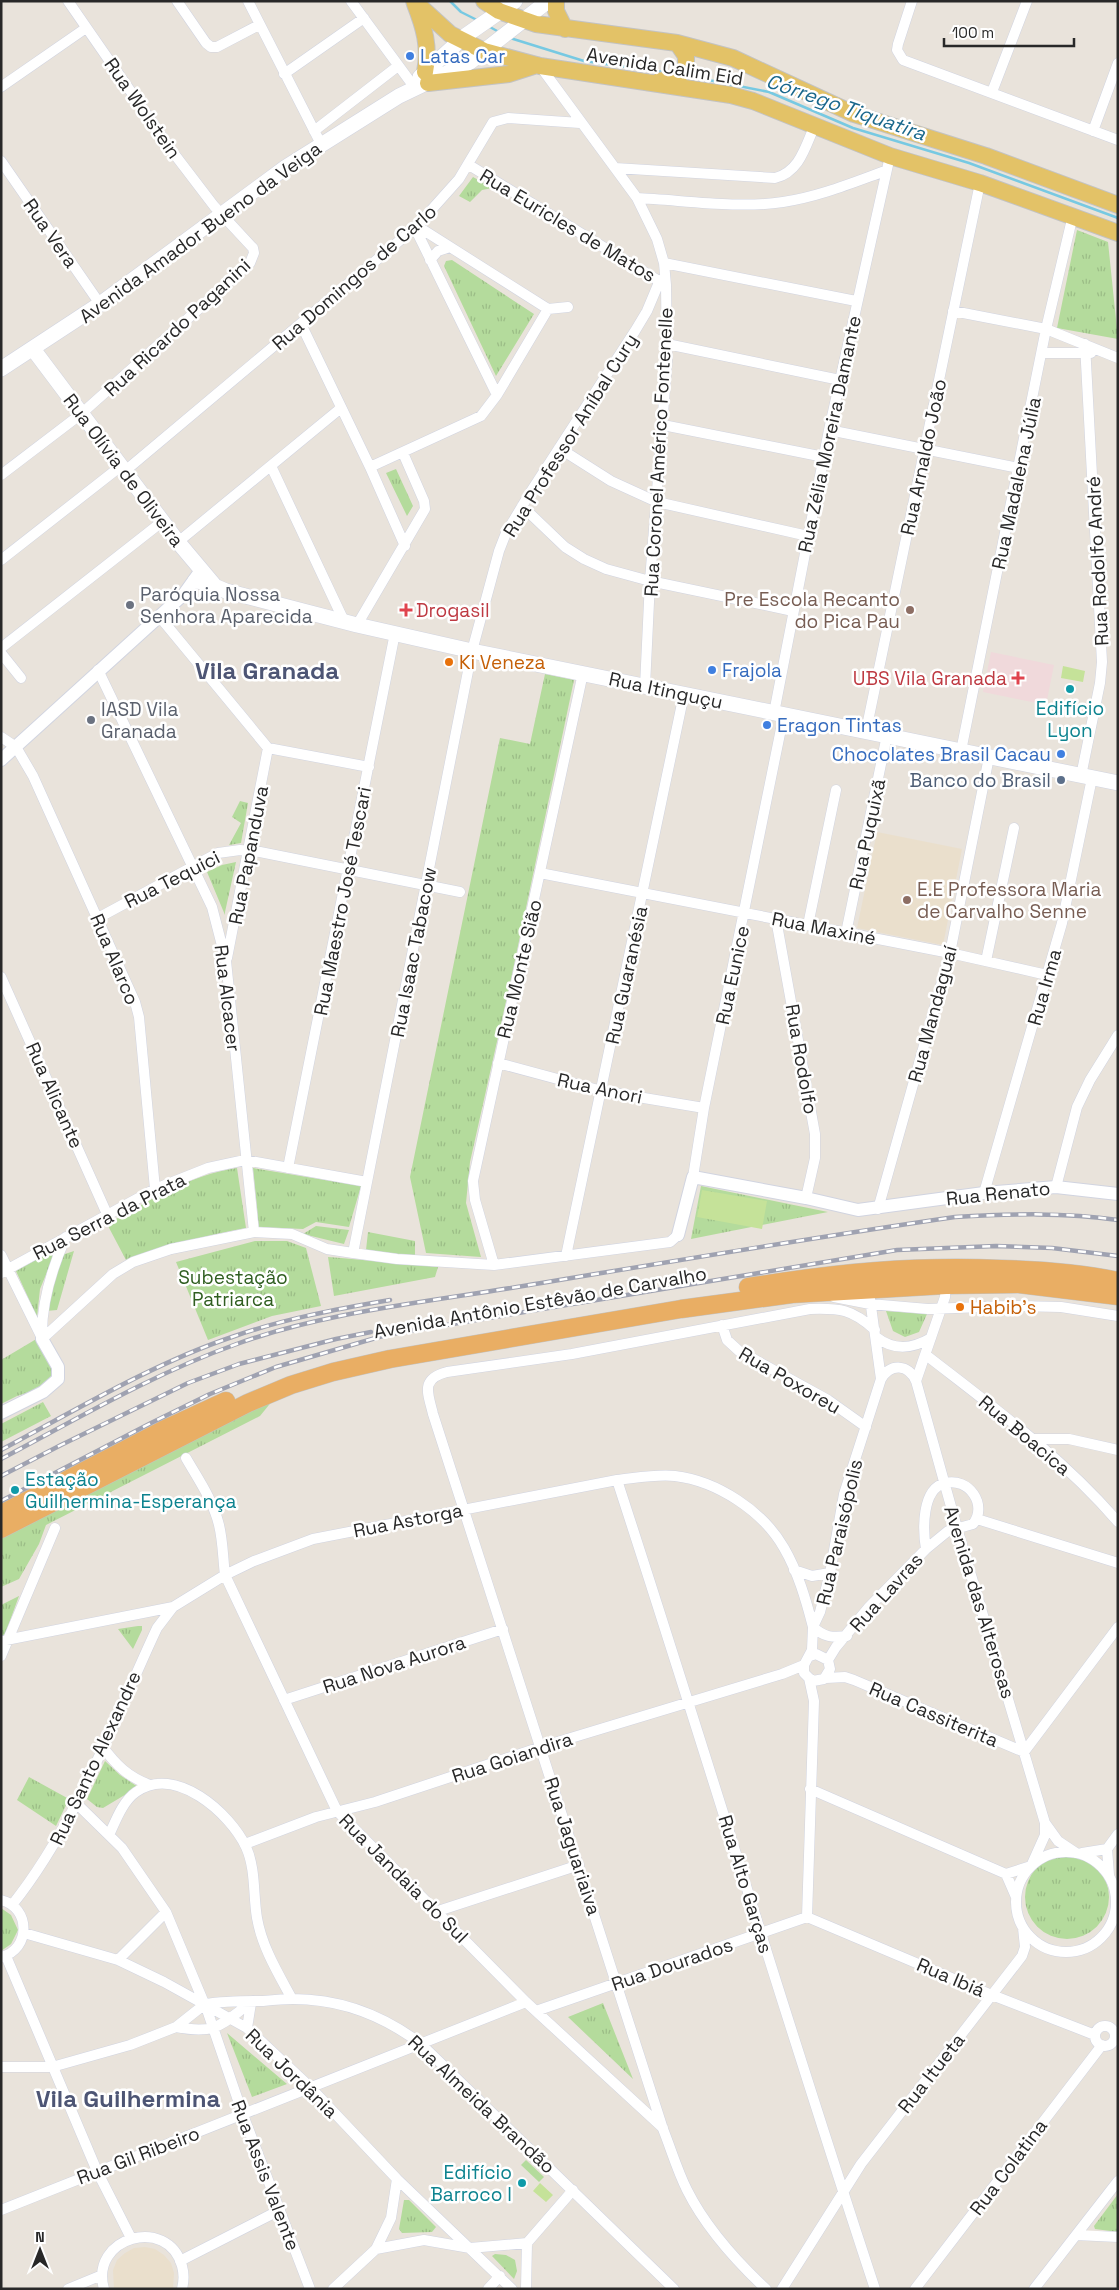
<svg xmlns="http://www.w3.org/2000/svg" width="1119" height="2290" viewBox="0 0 1119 2290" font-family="'Space Grotesk',sans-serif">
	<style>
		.education { fill: #eadfcc }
		.medical { fill: #f0d9db }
		.grass { fill: url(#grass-tufts) }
		.garden { fill: #b4db9c }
		.pitch { fill: #c5e299 }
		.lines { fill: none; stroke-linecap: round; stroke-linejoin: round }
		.stream { stroke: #77c9e2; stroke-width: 2.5 }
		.minor-casing { stroke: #d1d4e0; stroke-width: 11 }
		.tertiary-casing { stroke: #d1d4e0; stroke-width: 14 }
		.secondary-casing { stroke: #d1d4e0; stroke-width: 16 }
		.primary-casing { stroke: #c3c3c3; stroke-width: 18 }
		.trunk-casing { stroke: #c3c3c3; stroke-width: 19 }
		.minor { stroke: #fff; stroke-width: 10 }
		.tertiary { stroke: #fff; stroke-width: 12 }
		.secondary { stroke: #fff; stroke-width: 15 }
		.primary { stroke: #e3c267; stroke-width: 16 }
		.trunk { stroke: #e9ae64; stroke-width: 18 }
		.rail-casing { stroke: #9fa2b1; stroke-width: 4.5 }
		.rail { stroke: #fff; stroke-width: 2.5; stroke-dasharray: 8; stroke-linecap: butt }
		.shop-dot { fill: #3f7fe0; stroke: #fff; stroke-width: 2 }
		.worship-dot { fill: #6b7280; stroke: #fff; stroke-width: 2 }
		.health-dot { fill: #e0444e; stroke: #fff; stroke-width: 2 }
		.education-dot { fill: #8d6e63; stroke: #fff; stroke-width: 2 }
		.food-dot { fill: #e8710a; stroke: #fff; stroke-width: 2 }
		.culture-dot { fill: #0f9aa8; stroke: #fff; stroke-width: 2 }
		.service-dot { fill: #5c6f8a; stroke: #fff; stroke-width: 2 }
		.labels { text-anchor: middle; stroke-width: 5; stroke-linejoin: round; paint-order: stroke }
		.shop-label { font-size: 19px; fill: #366cbe; stroke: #fff; text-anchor: start }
		.street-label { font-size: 19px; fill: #282828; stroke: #fff }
		.worship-label { font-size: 19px; fill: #5b616d; stroke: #fff; text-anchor: start }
		.education-label { font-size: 19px; fill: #785e54; stroke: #fff; text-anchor: end }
		.health-label { font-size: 19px; fill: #be3a42; stroke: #fff; text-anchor: start }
		.food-label { font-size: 19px; fill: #c56008; stroke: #fff; text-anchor: start }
		.culture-label { font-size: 19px; fill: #0d838f; stroke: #fff }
		.service-label { font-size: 19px; fill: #4e5e75; stroke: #fff; text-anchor: end }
		.park-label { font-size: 19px; fill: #2f5e20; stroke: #fff }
		.water-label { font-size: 20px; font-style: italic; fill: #19678b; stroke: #fff }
		.district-label { font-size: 24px; font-weight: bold; fill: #4d5574; stroke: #fff }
	</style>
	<defs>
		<pattern id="grass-tufts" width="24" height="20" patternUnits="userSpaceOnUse" patternTransform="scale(1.25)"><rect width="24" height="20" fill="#b4db9c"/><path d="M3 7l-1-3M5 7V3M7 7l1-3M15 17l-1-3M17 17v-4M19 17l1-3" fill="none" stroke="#9bbc86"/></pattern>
	</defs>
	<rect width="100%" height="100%" fill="#e9e3db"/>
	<!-- education -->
	<path class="education" d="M877,832L962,849L943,945L857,928Z
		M145,2247L155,2249L164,2255L171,2263L174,2273L173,2289H114L113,2270L117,2260L125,2253L134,2248Z"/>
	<!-- medical -->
	<path class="medical" d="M991,652L1054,665L1046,705L983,692Z"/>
	<!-- grass -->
	<path class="grass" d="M473,177L493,188L482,190L470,202L459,196Z
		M1077,230L1108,242L1118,339L1057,328Z
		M452,260L534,314L496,376L444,266L446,261Z
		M396,469L413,506L407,516L386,473Z
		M545,674L574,680L511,979L470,1162L466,1203L481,1257L426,1253L410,1177L500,738L530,744Z
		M240,801L248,803L241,843L229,845L241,823L232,817Z
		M236,862L225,912V915L207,872L222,865Z
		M237,1168L246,1228C205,1236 165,1245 126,1260L107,1224C149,1201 189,1175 237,1168Z
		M253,1168L361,1186L349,1227L316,1222L303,1229L259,1227Z
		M701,1186L828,1212L691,1239Z
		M316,1226L349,1230L344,1244L303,1234Z
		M368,1232L415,1241V1256L366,1250Z
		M255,1241H287L306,1248L321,1306L272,1316L208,1340L176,1262Z
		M57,1248L40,1289L37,1317L16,1271Z
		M74,1251L57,1310L46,1311L62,1255Z
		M328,1257L341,1258L438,1267L435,1277L334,1296Z
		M886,1311L927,1314L919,1332L905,1337L893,1331Z
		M38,1338L57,1372L48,1386L17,1396L1,1404V1360Z
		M273,1400L260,1416L46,1525L39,1544L19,1579L1,1587V1536Z
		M43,1402L51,1416L1,1442V1424Z
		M19,1596L4,1637L1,1638V1605Z
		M138,1626H142V1630L133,1649L118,1629Z
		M105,1761L120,1775L138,1787L103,1808L97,1807L87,1799Z
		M29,1777L69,1799L56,1826L17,1800Z
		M1025 1897a42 42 0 1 1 84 0a42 42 0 1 1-84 0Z
		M1,1908L11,1915L18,1930L11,1944L1,1951Z
		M603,2003L633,2079L568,2017Z
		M227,2033L287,2084L252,2097Z
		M1118,2194V2232L1095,2229L1094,2226Z
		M404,2200H409L436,2227L432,2232L402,2233L399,2229Z
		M495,2254L506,2255L515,2260L517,2271L514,2279L492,2256Z"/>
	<!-- garden -->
	<path class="garden" d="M526,2160L544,2177L539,2182L521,2165Z"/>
	<!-- pitch -->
	<path class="pitch" d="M1063,666L1085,671L1083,682L1061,678Z
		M702,1190L767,1201L762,1229L697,1217Z
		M540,2183L553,2195L546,2202L533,2191Z"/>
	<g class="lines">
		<!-- stream -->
		<path class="stream" d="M450,1L461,12L477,20
			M488,26L499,32
			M510,38L584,61L663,72
			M688,76L769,92L853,128L969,163L1118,218"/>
		<!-- minor casing -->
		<g class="minor-casing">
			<path id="minor" d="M177,1L206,43L211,47H217L259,25
				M248,1L321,144
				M351,1L412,84
				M912,1L898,44L897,50L903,60L1118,140
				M540,66L637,198L657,239L664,263L666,285L667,362L650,581L645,686
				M284,74L364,18
				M1,87L86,28
				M992,92L1027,1
				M314,131L398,66
				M1093,131L1118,63
				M1,161L100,304
				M469,165L664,284
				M615,168L775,178C799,172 805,148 814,127
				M637,198C682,200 739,209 783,202C818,197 852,183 885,171
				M417,226L548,309
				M415,228L497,395
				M430,260L438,251L450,247
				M664,263L856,301
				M953,311L1046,329L1118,358
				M301,324L370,467L405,546
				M667,344L840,380
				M1042,353H1091
				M663,425L824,457
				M829,430L1019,468
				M559,448L611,481L657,502L808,536
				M271,466L344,621
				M370,467L481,416L497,395L548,309L568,307
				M125,471L417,226L459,179L493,122L508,118L580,123
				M1,475L81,414L250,263L254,253L253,248L214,206L172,151L68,1
				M522,506L565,547L584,559L606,569L650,581L793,611
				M178,542L341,408
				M1,560L121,466
				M159,616L268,748L369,767
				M357,625L425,509L424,501L403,453
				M1,648L163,521
				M1,653L21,678
				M98,670L212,907L226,961L254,1232
				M774,713L829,430L890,156
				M866,731L980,183
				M1,737L16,747L33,776L135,1002L139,1017L155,1189
				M961,751L1046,329L1073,215
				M1081,776L1100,683L1102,662L1085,344
				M540,873L950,953L1047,975
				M98,918L218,853L240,850L260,852L460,892
				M776,919L815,1134V1158L806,1198
				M808,925L836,790
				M846,933L887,735
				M227,958L268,748
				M986,961L1014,828
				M1,977L107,1214
				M498,1063L602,1091L704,1108
				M288,1168L395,633
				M693,1177L704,1108L784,714
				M1056,1187L1077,1107L1090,1080L1118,1035
				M984,1193L1062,923L1092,778
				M878,1209L950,953L989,757
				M353,1253L472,651L499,551L506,533L530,493L635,331L647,311L660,280
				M1,1255L41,1336
				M566,1256L684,694
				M494,1265L475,1200L473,1181L583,673
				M1,1273L155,1189L208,1168L245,1160L367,1182
				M834,1297L870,1304L928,1309L1011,1306L1061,1307L1118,1316
				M870,1299L881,1379
				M722,1325L727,1340L739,1351L828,1400L866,1427
				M876,1337C894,1351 912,1349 931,1338
				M42,1339L113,1274L133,1262L171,1249L254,1232L292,1234L327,1249L353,1253L397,1259L494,1265L670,1242L678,1235
				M42,1339C41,1303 51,1270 66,1237
				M926,1355C993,1407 1062,1457 1118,1522
				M916,1381L945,1297L946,1282
				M1035,1439H1069L1118,1450
				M186,1458C198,1479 213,1500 219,1525C223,1541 223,1559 225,1575L337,1811L526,2002L663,2128
				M617,1480C705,1749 786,2020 875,2289
				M977,1519L1118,1563
				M794,1570L812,1576L830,1573
				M1,1641L173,1607L225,1575L254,1561L313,1539L617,1480C636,1478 656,1474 675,1476C717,1481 763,1511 784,1548C798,1572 806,1600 813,1627C824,1637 832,1638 847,1636
				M1,1656L55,1528
				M810,1656L816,1654L828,1660L830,1669L824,1679L813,1681L809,1678L804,1673V1665L812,1650L813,1627L820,1612L830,1573L844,1494L881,1379C891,1363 908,1364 916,1381L957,1528L1045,1823L1058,1841L1076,1853
				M828,1660L836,1647L869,1607L926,1549L948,1531L973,1524C988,1505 969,1477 945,1483C921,1489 923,1531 926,1549
				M826,1678L845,1677L854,1680L1024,1752L1118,1627
				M284,1700L503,1629
				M102,1746C116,1765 128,1777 150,1785
				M810,1789L1006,1874L1031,1866
				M76,1803L122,1848L166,1912L204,2003
				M110,1833C116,1820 123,1801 136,1792C175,1764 230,1813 246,1847C256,1869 253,1895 257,1918C262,1947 278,1973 292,1999
				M245,1844L316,1817L375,1802L541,1747L782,1674L804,1665
				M1107,1849L1109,1875
				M1016 1902a50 50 0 1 1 100 0a50 50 0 1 1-100 0Z
				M1082,1853L1107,1849L1118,1834
				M1032,1864L1045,1835V1824
				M1006,1874L1016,1897
				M1,1900C31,1907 31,1950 1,1957
				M12,1905C76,1825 114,1720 157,1628L173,1607
				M438,1911L579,1865
				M807,1917L992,1995L1095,2035
				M807,1917L814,1701L809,1678
				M24,1933L118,1960L164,1982L247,2028L310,2087L397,2179L512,2289
				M6,1956L97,2171L131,2238
				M118,1960L166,1912
				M205,2004C225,2001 243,2001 263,2001C273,2000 283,1999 293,1999C340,1999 384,2016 421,2044L674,2289
				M205,2004L243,2115L310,2289
				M536,2011L807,1917
				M1095 2036a10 10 0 1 1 20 0a10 10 0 1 1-20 0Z
				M176,2027C218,2035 221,2024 253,2001
				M247,2028L251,2003
				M1,2067H52L130,2045L176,2027L205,2004
				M1,2210L526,2002
				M1076,2235L1118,2237
				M527,2243L573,2190
				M376,2249L424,2240L470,2248L527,2243L526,2289
				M180,2261L280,2210
				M68,2289L102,2275
				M104,2289C89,2237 168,2215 182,2266C184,2273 184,2281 182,2289
				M333,2289L376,2249L391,2218L397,2179
				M488,2289L500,2276
				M766,2289C735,2260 706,2228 687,2190C677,2170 671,2149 663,2129L433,1414C428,1393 420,1379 447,1372L572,1354L810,1309C840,1308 852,1309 875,1330
				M782,2289L861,2164L1022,1956L1025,1947L1023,1928
				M915,2289L1102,2045
				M1034,2289L1118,2181"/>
		</g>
		<!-- tertiary casing -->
		<g class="tertiary-casing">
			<path id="tertiary" d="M1,760L184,594L199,573
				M678,1235L693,1177L806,1198L858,1210L984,1193L1056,1187L1118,1194
				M1,1413L43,1392L58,1379V1367L42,1339"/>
		</g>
		<!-- secondary casing -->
		<g class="secondary-casing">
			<path id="secondary" d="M420,77L465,36L515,1
				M33,349L178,542L215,586
				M1,369L100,304L286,167L399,96L470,62L548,1
				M195,581L205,582L226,591L357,625L472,651L1118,783"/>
		</g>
		<!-- primary casing -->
		<g class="primary-casing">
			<path id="primary" d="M414,1L450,34L484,51L540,66L731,95L753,101L890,156L980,183L1118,233
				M484,1L499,11L536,24L677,43L733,58L854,114L986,156L1118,205
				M556,1V11L565,29
				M415,4C424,27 430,47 425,72
				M659,81L678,77L686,68V56L677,43
				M428,83L509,74L537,65"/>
		</g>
		<!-- trunk casing -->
		<g class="trunk-casing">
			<path id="trunk" d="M748,1287C835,1273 913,1265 1001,1269C1041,1270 1079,1273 1118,1281
				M1,1514L163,1430L226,1401
				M1,1529L248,1403L291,1385L333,1372L390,1359L681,1309L792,1294L946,1285L1019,1284L1118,1296"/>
		</g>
		<!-- minor -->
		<use href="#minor" class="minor"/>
		<!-- tertiary -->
		<use href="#tertiary" class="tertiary"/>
		<!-- secondary -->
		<use href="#secondary" class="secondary"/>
		<!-- primary -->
		<use href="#primary" class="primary"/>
		<!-- trunk -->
		<use href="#trunk" class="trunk"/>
		<!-- rail casing -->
		<g class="rail-casing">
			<path id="rail" d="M1,1450C74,1411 154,1363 232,1337C283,1319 337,1309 390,1300
				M1,1459C77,1419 153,1374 234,1345C320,1313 426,1302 517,1287C663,1263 809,1238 955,1217C1010,1214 1064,1212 1118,1220
				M1,1476L61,1445L188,1383L239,1364L336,1339L371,1332
				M1,1501L151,1423L210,1394L276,1367L386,1335L897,1250L996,1246L1052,1248L1118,1256"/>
		</g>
		<!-- rail -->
		<use href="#rail" class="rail"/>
	</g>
	<!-- markers -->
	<g class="shop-dot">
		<circle cx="410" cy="56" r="5"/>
		<circle cx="712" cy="670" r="5"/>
		<circle cx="767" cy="725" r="5"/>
		<circle cx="1061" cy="754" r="5"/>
	</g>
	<g class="worship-dot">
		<circle cx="130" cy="605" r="5"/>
		<circle cx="91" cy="720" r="5"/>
	</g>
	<g class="health-dot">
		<path d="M403.5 602.5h5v5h5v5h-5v5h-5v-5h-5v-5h5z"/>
		<path d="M1015.5 670.5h5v5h5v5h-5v5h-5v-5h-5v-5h5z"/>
	</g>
	<g class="education-dot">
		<circle cx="910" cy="610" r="5"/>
		<circle cx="907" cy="900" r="5"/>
	</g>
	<g class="food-dot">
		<circle cx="449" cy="662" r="5"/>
		<circle cx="960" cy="1307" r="5"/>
	</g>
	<g class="culture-dot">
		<circle cx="1070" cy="689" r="5"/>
		<circle cx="15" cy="1490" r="5"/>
		<circle cx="522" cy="2183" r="5"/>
	</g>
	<circle class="service-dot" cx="1061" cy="780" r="5"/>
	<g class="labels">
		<!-- shop labels -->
		<g class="shop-label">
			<text x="420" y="63">Latas Car</text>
			<text x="722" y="677">Frajola</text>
			<text x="777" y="732">Eragon Tintas</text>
			<text x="1051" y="761" text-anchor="end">Chocolates Brasil Cacau</text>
		</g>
		<!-- street labels -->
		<g class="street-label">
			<text transform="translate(665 66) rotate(9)" y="7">Avenida Calim Eid</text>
			<text transform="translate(143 108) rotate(55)" y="7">Rua Wolstein</text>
			<text transform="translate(568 225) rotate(31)" y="7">Rua Euricles de Matos</text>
			<text transform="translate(200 232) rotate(-36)" y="7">Avenida Amador Bueno da Veiga</text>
			<text transform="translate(51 233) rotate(55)" y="7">Rua Vera</text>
			<text transform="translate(354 277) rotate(-41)" y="7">Rua Domingos de Carlo</text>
			<text transform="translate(177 327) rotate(-43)" y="7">Rua Ricardo Paganini</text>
			<text transform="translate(829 434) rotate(-78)" y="7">Rua Zélia Moreira Damante</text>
			<text transform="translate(570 435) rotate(-58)" y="7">Rua Professor Aníbal Cury</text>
			<text transform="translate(658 452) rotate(-87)" y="7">Rua Coronel Américo Fontenelle</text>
			<text transform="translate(923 457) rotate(-78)" y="7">Rua Arnaldo João</text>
			<text transform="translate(124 470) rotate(53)" y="7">Rua Olívia de Oliveira</text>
			<text transform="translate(1016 483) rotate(-78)" y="7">Rua Madalena Júlia</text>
			<text transform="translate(1097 561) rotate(-93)" y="7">Rua Rodolfo André</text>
			<text transform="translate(666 690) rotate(12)" y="7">Rua Itinguçu</text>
			<text transform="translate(867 834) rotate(-78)" y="7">Rua Puquixã</text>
			<text transform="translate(248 855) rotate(-79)" y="7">Rua Papanduva</text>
			<text transform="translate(172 879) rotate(-27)" y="7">Rua Tequici</text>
			<text transform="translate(342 901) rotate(-79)" y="7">Rua Maestro José Tescari</text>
			<text transform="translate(824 928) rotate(11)" y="7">Rua Maxiné</text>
			<text transform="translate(413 952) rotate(-79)" y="7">Rua Isaac Tabacow</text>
			<text transform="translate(115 959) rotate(67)" y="7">Rua Alarco</text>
			<text transform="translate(519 969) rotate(-77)" y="7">Rua Monte Sião</text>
			<text transform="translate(626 975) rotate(-78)" y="7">Rua Guaranésia</text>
			<text transform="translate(732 975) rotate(-78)" y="7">Rua Eunice</text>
			<text transform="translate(1044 987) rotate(-74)" y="7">Rua Irma</text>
			<text transform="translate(228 998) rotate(83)" y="7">Rua Alcacer</text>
			<text transform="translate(932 1014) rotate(-75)" y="7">Rua Mandaguaí</text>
			<text transform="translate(802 1059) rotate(80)" y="7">Rua Rodolfo</text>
			<text transform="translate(600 1088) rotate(12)" y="7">Rua Anori</text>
			<text transform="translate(55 1095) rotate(66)" y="7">Rua Alicante</text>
			<text transform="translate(998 1193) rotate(-6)" y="7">Rua Renato</text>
			<text transform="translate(109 1216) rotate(-27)" y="7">Rua Serra da Prata</text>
			<text transform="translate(540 1302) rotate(-10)" y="7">Avenida Antônio Estêvão de Carvalho</text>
			<text transform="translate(790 1380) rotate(30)" y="7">Rua Poxoreu</text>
			<text transform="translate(1025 1435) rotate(40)" y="7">Rua Boacica</text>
			<text transform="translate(408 1520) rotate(-11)" y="7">Rua Astorga</text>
			<text transform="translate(839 1532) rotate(-77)" y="7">Rua Paraisópolis</text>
			<text transform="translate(886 1592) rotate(-48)" y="7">Rua Lavras</text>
			<text transform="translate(980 1602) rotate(73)" y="7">Avenida das Alterosas</text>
			<text transform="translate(394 1664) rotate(-18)" y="7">Rua Nova Aurora</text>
			<text transform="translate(934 1714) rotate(23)" y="7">Rua Cassiterita</text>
			<text transform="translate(512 1757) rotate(-18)" y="7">Rua Goiandira</text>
			<text transform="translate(95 1758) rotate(-65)" y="7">Rua Santo Alexandre</text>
			<text transform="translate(573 1846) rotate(72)" y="7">Rua Jaguariaiva</text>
			<text transform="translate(404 1878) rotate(45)" y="7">Rua Jandaia do Sul</text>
			<text transform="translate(746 1884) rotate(73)" y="7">Rua Alto Garças</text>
			<text transform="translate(672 1964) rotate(-19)" y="7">Rua Dourados</text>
			<text transform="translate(951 1977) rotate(23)" y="7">Rua Ibiá</text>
			<text transform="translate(292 2073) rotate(44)" y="7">Rua Jordânia</text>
			<text transform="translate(931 2073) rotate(-52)" y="7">Rua Itueta</text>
			<text transform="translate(482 2104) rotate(43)" y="7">Rua Almeida Brandão</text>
			<text transform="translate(138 2155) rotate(-21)" y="7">Rua Gil Ribeiro</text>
			<text transform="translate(1008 2167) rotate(-53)" y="7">Rua Colatina</text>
			<text transform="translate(266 2175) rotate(69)" y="7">Rua Assis Valente</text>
		</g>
		<!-- worship labels -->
		<g class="worship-label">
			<text x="140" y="601">Paróquia Nossa<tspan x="140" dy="22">Senhora Aparecida</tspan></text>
			<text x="101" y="716">IASD Vila<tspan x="101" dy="22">Granada</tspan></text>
		</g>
		<!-- education labels -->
		<g class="education-label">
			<text x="900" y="606">Pre Escola Recanto<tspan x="900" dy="22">do Pica Pau</tspan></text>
			<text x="917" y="896" text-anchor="start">E.E Professora Maria<tspan x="917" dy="22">de Carvalho Senne</tspan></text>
		</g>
		<!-- health labels -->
		<g class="health-label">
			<text x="416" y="617">Drogasil</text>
			<text x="1007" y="685" text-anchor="end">UBS Vila Granada</text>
		</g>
		<!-- food labels -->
		<g class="food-label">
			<text x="459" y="669">Ki Veneza</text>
			<text x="970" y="1314">Habib's</text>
		</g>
		<!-- culture labels -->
		<g class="culture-label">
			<text x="1070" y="715">Edifício<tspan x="1070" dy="22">Lyon</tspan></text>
			<text x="25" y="1486" text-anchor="start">Estação<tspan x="25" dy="22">Guilhermina-Esperança</tspan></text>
			<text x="512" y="2179" text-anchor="end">Edifício<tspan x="512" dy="22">Barroco I</tspan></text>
		</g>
		<!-- service labels -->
		<g class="service-label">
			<text x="1051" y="787">Banco do Brasil</text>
		</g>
		<!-- park labels -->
		<g class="park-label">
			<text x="233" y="1284">Subestação<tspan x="233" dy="22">Patriarca</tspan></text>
		</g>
		<!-- water labels -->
		<g class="water-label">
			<text transform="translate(846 107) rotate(19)" y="7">Córrego Tiquatira</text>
		</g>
		<!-- district labels -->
		<g class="district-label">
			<text x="267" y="679">Vila Granada</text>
			<text x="128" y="2107">Vila Guilhermina</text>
		</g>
	</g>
	<!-- border -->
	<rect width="1119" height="2290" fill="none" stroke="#282828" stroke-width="5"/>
	<!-- north arrow -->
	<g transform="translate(40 2250)" stroke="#ffffff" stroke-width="4" paint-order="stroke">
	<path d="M0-4L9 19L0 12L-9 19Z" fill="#282828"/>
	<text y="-8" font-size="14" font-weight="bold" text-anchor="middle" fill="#282828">N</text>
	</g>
	<!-- scale -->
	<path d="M944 38v8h130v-8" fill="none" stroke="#282828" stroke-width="2.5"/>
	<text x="952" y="38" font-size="15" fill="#282828" stroke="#ffffff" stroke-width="4" paint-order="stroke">100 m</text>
</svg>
